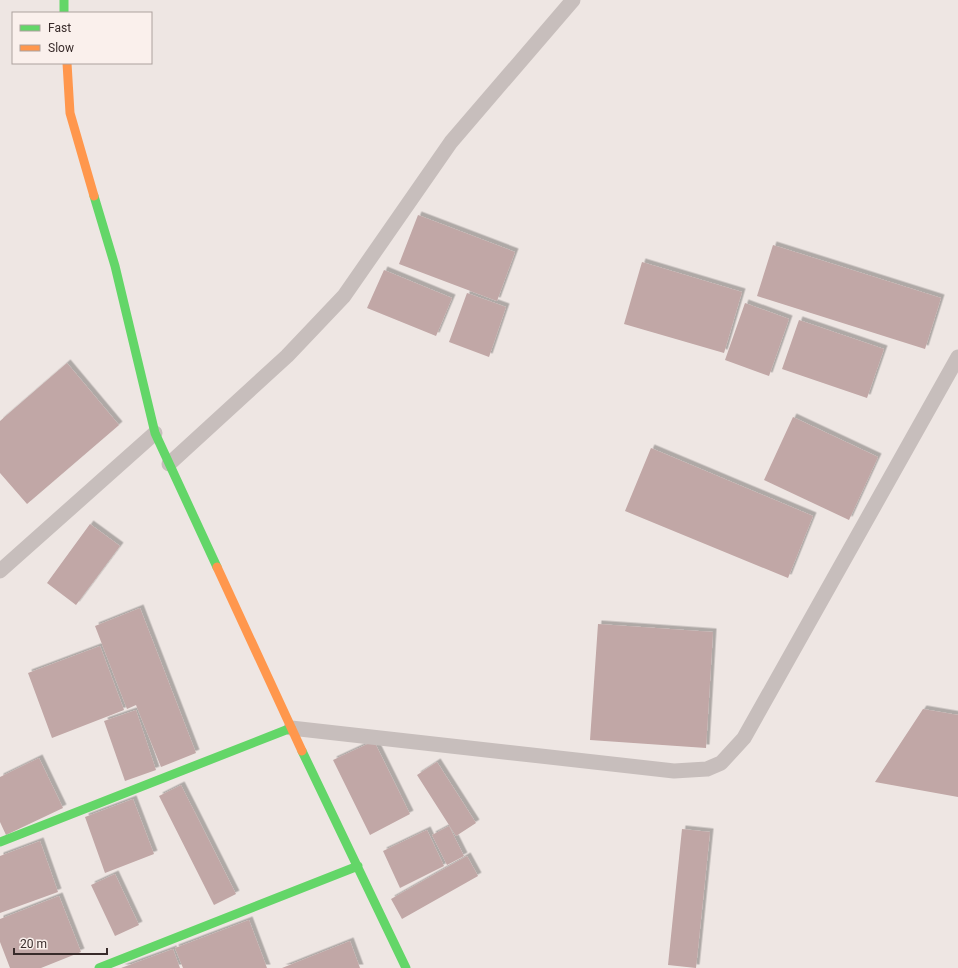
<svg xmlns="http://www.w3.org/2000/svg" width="958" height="968" viewBox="0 0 958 968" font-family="Roboto,sans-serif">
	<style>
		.building { fill: #c1a7a6; filter: url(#shadow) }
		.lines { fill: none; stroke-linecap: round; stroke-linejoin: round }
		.lane { stroke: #c7bebc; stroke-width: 15 }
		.fast { stroke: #63d668; stroke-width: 9 }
		.slow { stroke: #ff974d; stroke-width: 9 }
	</style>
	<defs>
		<filter id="shadow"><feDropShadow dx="3.5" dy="-3.5" stdDeviation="0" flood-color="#0004"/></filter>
	</defs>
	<rect width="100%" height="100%" fill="#eee6e3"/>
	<!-- building -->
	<path class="building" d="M418,215L515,252L497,301L399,264Z
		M773,245L941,298L925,349L757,296Z
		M642,262L742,292L724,353L624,324Z
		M384,270L452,298L436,336L367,308Z
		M467,293L506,307L489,357L449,342Z
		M745,303L789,319L769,376L725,360Z
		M799,320L884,349L867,398L782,369Z
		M67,363L119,425L27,504L0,473V421Z
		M793,417L878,457L849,520L764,480Z
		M651,448L813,516L788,578L625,511Z
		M90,524L120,546L76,605L47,583Z
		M140,608L196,753L161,767L136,705L127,709L95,626Z
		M598,624L713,632L706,748L590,740Z
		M100,646L124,710L52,738L28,673Z
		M923,709L958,715V797L875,782Z
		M136,710L156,770L125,781L104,721Z
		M374,741L410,814L370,835L333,760Z
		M39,758L63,808L6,835L0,822V777Z
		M437,762L476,823L456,836L417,775Z
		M181,785L236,894L214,905L159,796Z
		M133,799L154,854L105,873L85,817Z
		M449,826L464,856L447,865L432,835Z
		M682,829L710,832L696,968L668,965Z
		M427,830L444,866L400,888L383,851Z
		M40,841L58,892L0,913V856Z
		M467,856L478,876L402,919L391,899Z
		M115,874L139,925L115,936L91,885Z
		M59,896L81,952L41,968H10L0,942V919Z
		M249,920L267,968H183L175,948Z
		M350,941L360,968H282Z
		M173,949L180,968H121Z"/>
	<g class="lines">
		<!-- lane -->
		<path class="lane" d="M169,464L287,356L344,296L451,142L573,0
			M0,571L155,433
			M291,728L674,771L707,769L721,763L744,738L958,357"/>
		<!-- fast -->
		<path class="fast" d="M64,0V13
			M94,196L115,266L155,433L217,567
			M302,751L406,968
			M0,842L291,728
			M99,968L358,866"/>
		<!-- slow -->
		<path class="slow" d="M67,63L70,113L94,196
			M217,567L302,751"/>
	</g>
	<!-- legend -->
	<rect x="12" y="12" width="140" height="52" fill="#faf0ec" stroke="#aca19e"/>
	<rect x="20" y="25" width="20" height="6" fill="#63d668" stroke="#aca19e"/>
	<text x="48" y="32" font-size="12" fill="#382b2a">Fast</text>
	<rect x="20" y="45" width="20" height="6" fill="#ff974d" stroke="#aca19e"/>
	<text x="48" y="52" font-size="12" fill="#382b2a">Slow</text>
	<!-- scale -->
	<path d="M14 948v6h93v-6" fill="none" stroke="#382b2a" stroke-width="2"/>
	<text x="20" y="948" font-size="12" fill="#382b2a" stroke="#faf0ec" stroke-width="3" paint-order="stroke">20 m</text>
</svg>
